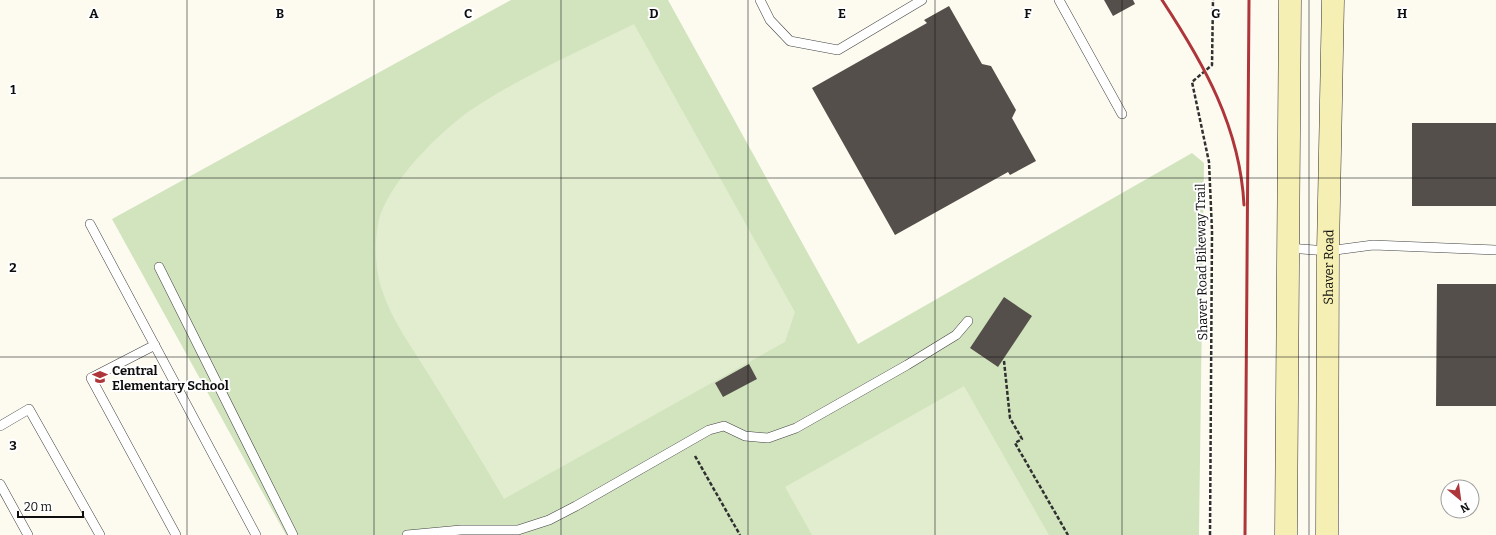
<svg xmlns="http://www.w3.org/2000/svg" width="1496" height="535" viewBox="0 0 1496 535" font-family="Bitter,serif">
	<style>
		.green { fill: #d1e4be }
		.pitch { fill: #e2ecce }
		.building { fill: #554f4b }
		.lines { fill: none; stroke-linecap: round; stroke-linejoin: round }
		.service-casing { stroke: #414141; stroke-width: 10 }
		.secondary-casing { stroke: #303030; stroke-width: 23 }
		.path { stroke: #303030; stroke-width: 2.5; stroke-dasharray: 4 2; stroke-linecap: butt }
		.service { stroke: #fff; stroke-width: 9 }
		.secondary { stroke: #f6efb3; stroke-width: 22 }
		.rail { stroke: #ae363b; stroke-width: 3 }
		.grid { fill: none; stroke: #0e0e0e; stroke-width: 1; stroke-opacity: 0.55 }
		.labels { text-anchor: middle; stroke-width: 4; stroke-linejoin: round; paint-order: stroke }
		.street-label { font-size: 13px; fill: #0e0e0e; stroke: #fff }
		.poi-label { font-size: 13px; font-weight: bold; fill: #0e0e0e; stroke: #fff; text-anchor: start }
		.grid-label { font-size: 13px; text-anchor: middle; font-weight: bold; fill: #0e0e0e; stroke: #fff; stroke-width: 4; stroke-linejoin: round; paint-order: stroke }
	</style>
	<rect width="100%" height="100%" fill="#fdfbf0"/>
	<!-- green -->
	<path class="green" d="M511,0H668L858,344L1192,153L1204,163L1199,535H286L112,219Z"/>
	<!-- pitch -->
	<path class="pitch" d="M634,24L795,312L785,342L504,499C479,456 453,414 427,372C411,346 391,319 382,290C374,268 373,229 383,208C399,173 438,134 468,112C517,78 580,51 634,24Z
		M964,386L1049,535H812L785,487Z"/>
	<!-- building -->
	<path class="building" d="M1104,0H1133L1135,4L1113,16Z
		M949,6L982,64L991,66L1016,110L1012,118L1036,161L1010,175L1008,172L895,235L812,88L927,23L924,20Z
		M1412,123H1496V206H1412Z
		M1437,284H1496V406H1436Z
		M1004,297L1032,316L998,367L970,348Z
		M749,364L757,379L723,397L715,383Z"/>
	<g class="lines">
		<!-- service casing -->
		<g class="service-casing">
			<path id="service" d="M760,0L770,20L790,41L838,50L922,0
				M1059,0L1122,114
				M90,224L256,535
				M1288,248L1328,251L1373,245L1496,250
				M159,267L293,535
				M155,345L91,378L176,535
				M0,426L29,409L100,535
				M0,484L28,535
				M407,535L461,530H518L549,520L576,506L709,430L724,426L745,436L768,438L796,428L907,365L956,335L968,321"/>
		</g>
		<!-- secondary casing -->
		<g class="secondary-casing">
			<g id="secondary">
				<path d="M1286,535L1290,0"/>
				<path id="s1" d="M1327,535L1328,251L1333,0"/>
			</g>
		</g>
		<!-- path -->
		<path class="path" d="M1004,361L1010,418L1022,439L1015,443L1068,535
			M695,456L740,535
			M1210,535L1212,231L1209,162L1192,82L1212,65L1213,0"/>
		<!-- service -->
		<use href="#service" class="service"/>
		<!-- secondary -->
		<use href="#secondary" class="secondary"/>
		<!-- rail -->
		<path class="rail" d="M1162,0C1204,64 1240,127 1244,205
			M1245,535L1249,0"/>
	</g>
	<!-- grid -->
	<path class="grid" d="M187,0V535M374,0V535M561,0V535M748,0V535M935,0V535M1122,0V535M1309,0V535M0,178H1496M0,357H1496"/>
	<!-- icons -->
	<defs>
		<g id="school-bare" transform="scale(1.2)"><path d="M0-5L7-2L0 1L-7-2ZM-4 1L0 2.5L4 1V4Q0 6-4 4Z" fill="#ae363b" stroke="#fff" stroke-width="2.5" paint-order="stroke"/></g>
	</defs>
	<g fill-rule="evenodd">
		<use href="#school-bare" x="100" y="377"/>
	</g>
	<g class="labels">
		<!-- street labels -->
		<g class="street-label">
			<text transform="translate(1201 262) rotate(-91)" y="5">Shaver Road Bikeway Trail</text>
			<text dy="5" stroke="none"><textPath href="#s1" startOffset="268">Shaver Road</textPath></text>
		</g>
		<!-- poi labels -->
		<g class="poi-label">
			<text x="112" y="375">Central<tspan x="112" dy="15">Elementary School</tspan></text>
		</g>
	</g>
	<g class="grid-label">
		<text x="94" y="18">A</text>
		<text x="280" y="18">B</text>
		<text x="468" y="18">C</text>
		<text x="654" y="18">D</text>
		<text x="842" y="18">E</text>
		<text x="1028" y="18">F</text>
		<text x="1216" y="18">G</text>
		<text x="1402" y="18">H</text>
		<text x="13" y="94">1</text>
		<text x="13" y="272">2</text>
		<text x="13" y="450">3</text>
	</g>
	<!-- north arrow -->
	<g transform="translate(1460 499) rotate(151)"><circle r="19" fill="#ffffff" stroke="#9f9f9f"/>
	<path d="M0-3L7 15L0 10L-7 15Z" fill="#ae363b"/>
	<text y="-6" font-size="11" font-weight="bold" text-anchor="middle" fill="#0e0e0e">N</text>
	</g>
	<!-- scale -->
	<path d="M18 511v6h65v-6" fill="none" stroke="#0e0e0e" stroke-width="2"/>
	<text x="24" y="511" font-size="12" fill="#0e0e0e" stroke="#ffffff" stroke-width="3" paint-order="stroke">20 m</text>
</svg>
